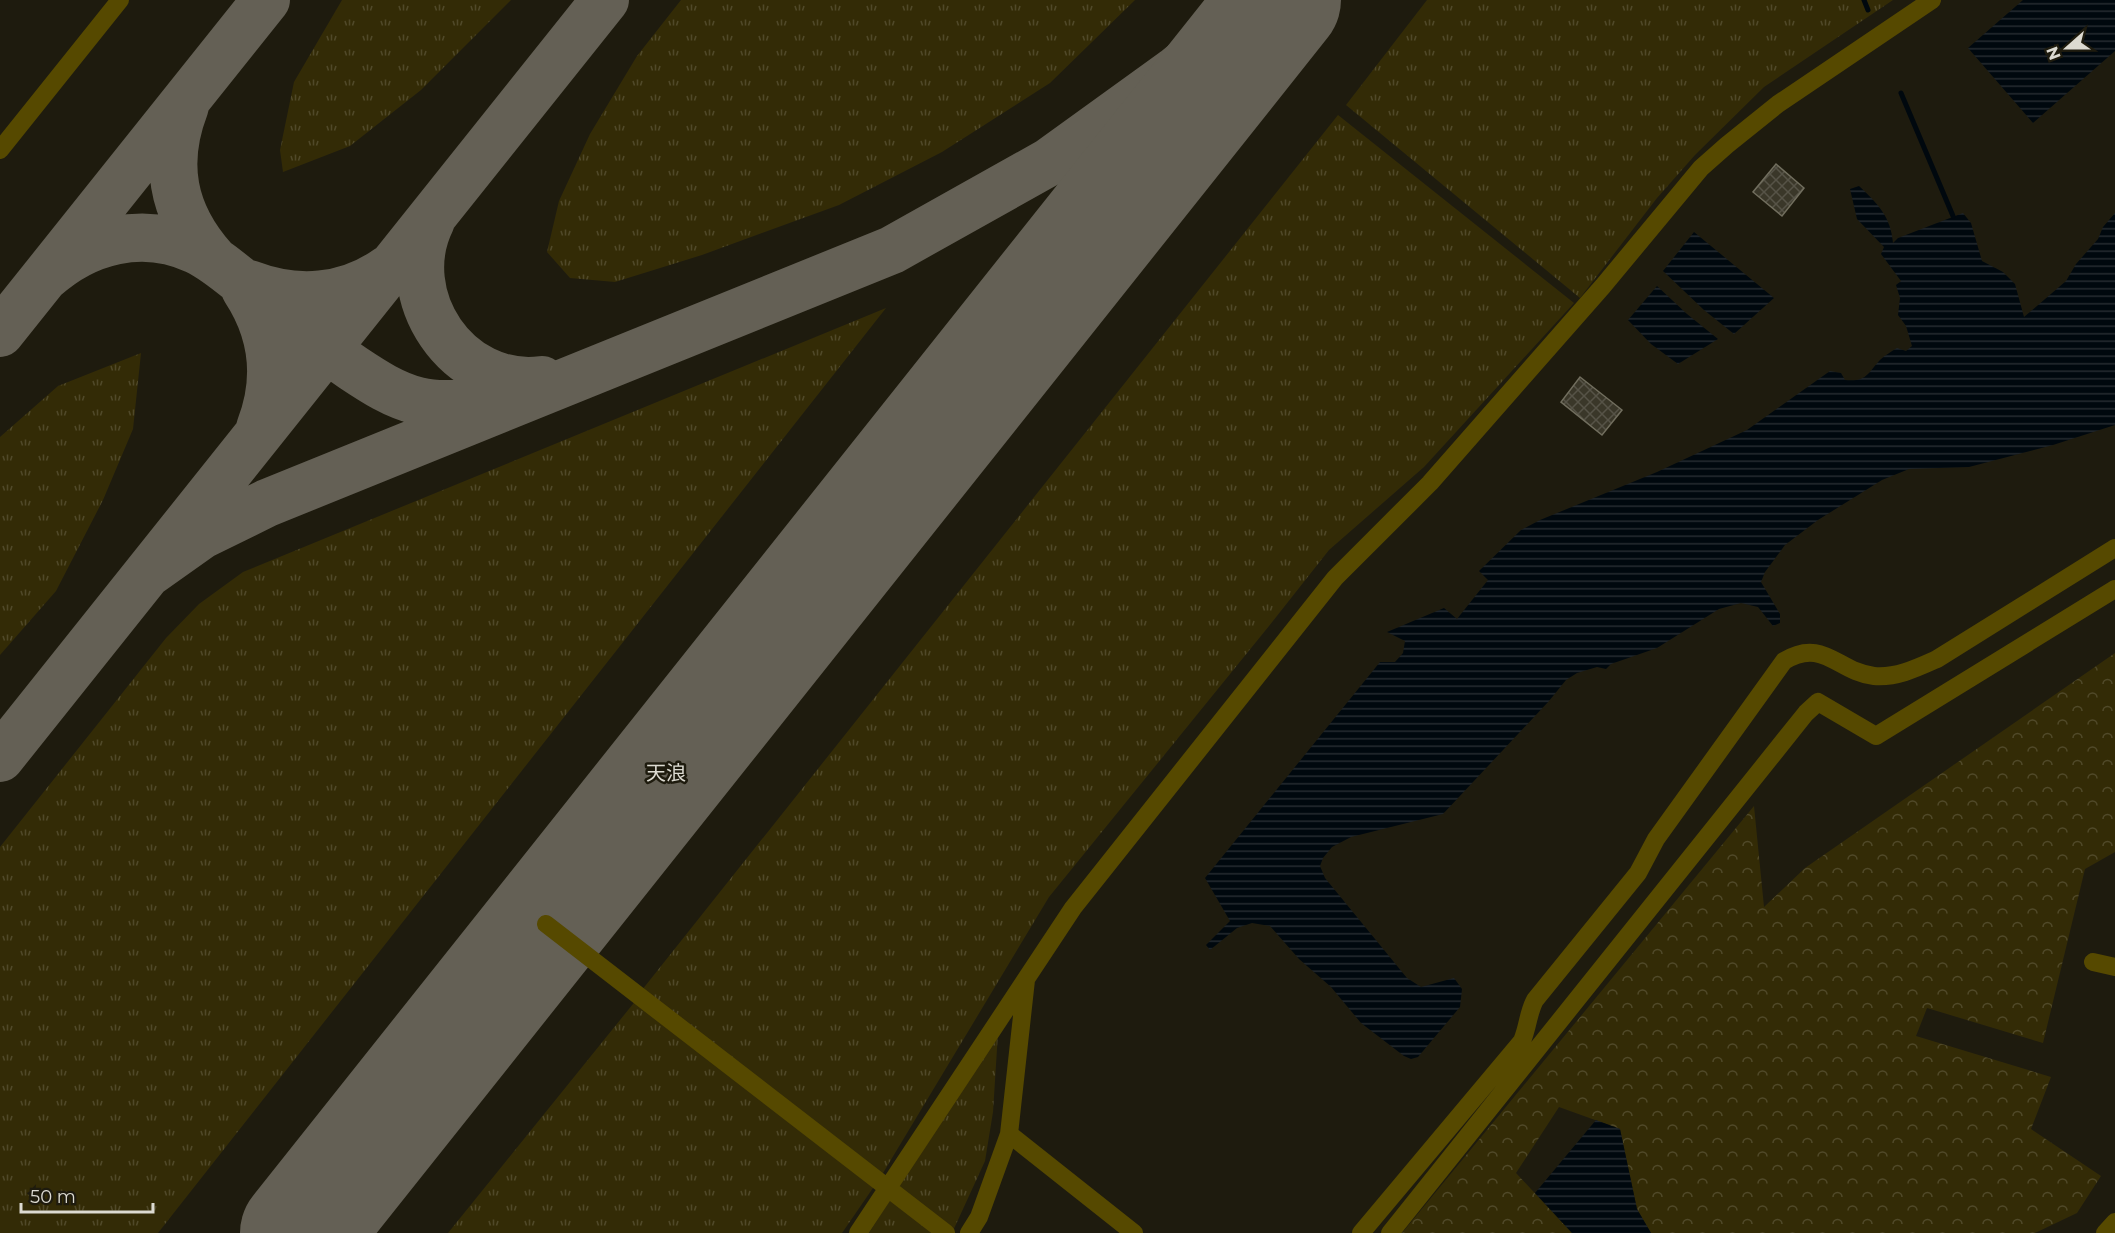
<svg xmlns="http://www.w3.org/2000/svg" width="2115" height="1233" viewBox="0 0 2115 1233" font-family="Montserrat,'Noto Sans JP',sans-serif">
	<style>
		.grass { fill: url(#grass-tufts) }
		.forest { fill: url(#forest-crowns) }
		.water { fill: url(#water-rules) }
		.lines { fill: none; stroke-linecap: round; stroke-linejoin: round }
		.stream { stroke: #00080e; stroke-width: 5 }
		.taxiway { stroke: #646055; stroke-width: 48 }
		.runway { stroke: #646055; stroke-width: 120 }
		.building { fill: url(#building-cross-hatch); stroke: #716e5e; stroke-width: 1.5 }
		.minor { stroke: #564900; stroke-width: 18 }
		.labels { text-anchor: middle; stroke-width: 5; stroke-linejoin: round; paint-order: stroke }
		.quarter-label { font-size: 20px; fill: #dcdad1; stroke: #1e1b0e }
	</style>
	<defs>
		<pattern id="grass-tufts" width="24" height="20" patternUnits="userSpaceOnUse" patternTransform="scale(1.5)"><rect width="24" height="20" fill="#332b06"/><path d="M3 7l-1-3M5 7V3M7 7l1-3M15 17l-1-3M17 17v-4M19 17l1-3" fill="none" stroke="#504929"/></pattern>
		<pattern id="forest-crowns" width="20" height="18" patternUnits="userSpaceOnUse" patternTransform="scale(1.5)"><rect width="20" height="18" fill="#332b06"/><path d="M2 6a3 3 0 1 1 6 0M12 15a3 3 0 1 1 6 0" fill="none" stroke="#504929"/></pattern>
		<pattern id="water-rules" width="6" height="5" patternUnits="userSpaceOnUse" patternTransform="scale(1.5)"><rect width="6" height="5" fill="#00080e"/><path d="M0 2.5h6" fill="none" stroke="#252b30"/></pattern>
		<pattern id="building-cross-hatch" width="8" height="8" patternUnits="userSpaceOnUse" patternTransform="scale(1.5)"><rect width="8" height="8" fill="#3a3729"/><path d="M0 0l8 8M0 8l8-8" fill="none" stroke="#565347"/></pattern>
	</defs>
	<rect width="100%" height="100%" fill="#1e1b0e"/>
	<!-- grass -->
	<path class="grass" d="M342,0H511L421,90L350,146L283,172L280,150L294,82Z
		M681,0H1135L1050,83L942,152L839,205L702,255L615,282L570,278L547,252L559,201L590,134L637,56Z
		M1427,0H1893L1764,87L1695,155L1657,198L1580,298L1346,105Z
		M1338,115L1574,303L1424,467L1329,550L1269,626L1049,897L880,1178L642,990Z
		M886,308L158,1233H0V847L166,638L199,604L243,572Z
		M141,353L133,429L103,500L56,591L0,655V437L58,386Z
		M637,999L875,1185L842,1233H448Z
		M998,1033L993,1112L985,1161L952,1233H869Z"/>
	<!-- forest -->
	<path class="forest" d="M2115,653V852L2085,869L2043,1043L1927,1008L1916,1036L2051,1077L2031,1129L2101,1176L2077,1213L2035,1233H1651L1637,1209L1620,1129L1559,1107L1516,1173L1572,1233H1402L1754,806L1764,907L1805,868Z"/>
	<!-- water -->
	<path class="water" d="M2023,0H2115V51L2033,123L1968,48Z
		M1859,186C1878,204 1891,217 1893,243L1898,238L1963,213L1971,223L1982,261L2003,272L2015,284L2024,317L2066,281L2076,264L2098,239L2103,227L2115,213V425L2053,445L1969,467L1909,469L1882,480L1818,520L1785,545L1765,572L1761,582L1780,614V623L1773,626L1758,607L1741,603L1719,609L1657,648L1611,664L1606,669L1597,667L1577,673L1566,680L1549,701L1443,814L1351,837L1332,847L1323,858L1320,866L1325,878L1407,978L1421,987L1454,978L1462,989L1460,1007L1418,1057L1411,1059L1404,1056L1361,1023L1331,987L1299,959L1270,926L1252,923L1237,928L1210,950L1206,945L1230,921L1205,878L1380,662H1395L1403,653L1405,641L1387,632L1444,608L1457,619L1488,580L1479,571L1521,530L1540,520L1657,472L1747,430L1830,371L1841,373L1845,380C1867,382 1867,374 1880,360C1885,355 1891,352 1897,348L1906,351L1912,346L1906,326L1898,315L1900,298L1896,285L1901,281L1881,254L1884,247L1857,219L1850,189Z
		M1694,232L1774,298L1734,334L1704,310L1663,271Z
		M1657,286L1687,314L1718,339L1678,364L1651,344L1628,320Z
		M1596,1120L1620,1129L1637,1209L1651,1233H1572L1535,1193Z"/>
	<g class="lines">
		<!-- stream -->
		<path class="stream" d="M1864,0L1868,10
			M1901,93L1953,216"/>
		<!-- taxiway -->
		<path class="taxiway" d="M185,106C163,163 172,213 213,259
			M431,221C394,296 457,391 542,380
			M44,278C86,240 143,225 196,250C217,260 234,276 252,290C285,317 318,344 353,368C374,382 394,395 418,401C442,407 467,403 491,400
			M249,284C296,302 346,299 388,269
			M245,289C274,333 279,379 260,428
			M0,333L266,0
			M147,574L202,535L267,503L892,250L1049,162L1175,71L1262,0
			M0,758L605,0"/>
		<!-- runway -->
		<path class="runway" d="M300,1233L1281,0"/>
	</g>
	<!-- building -->
	<path class="building" d="M1776,164L1804,188L1782,216L1753,192Z
		M1580,377L1622,410L1602,435L1561,402Z"/>
	<g class="lines">
		<!-- minor -->
		<path class="minor" d="M0,150L120,0
			M546,924L946,1233
			M2093,962L2115,967
			M1009,1134L1134,1233
			M858,1233L1073,908L1335,578L1430,483L1603,286L1701,168L1727,145L1778,104L1932,0
			M969,1233L979,1217L1009,1134L1026,980
			M1361,1233L1522,1041C1528,1027 1528,1013 1535,1000L1638,873L1656,839L1784,661C1823,637 1838,672 1874,676C1896,678 1917,668 1937,659L2115,548
			M1390,1233L1806,713L1818,702L1876,736L2115,589
			M2105,1233L2115,1222"/>
	</g>
	<g class="labels">
		<!-- quarter labels -->
		<g class="quarter-label">
			<text x="666" y="780">天浪</text>
		</g>
	</g>
	<!-- north arrow -->
	<g transform="translate(2067 48) rotate(249)" stroke="#1e1b0e" stroke-width="4.5" paint-order="stroke">
	<path d="M0-4.5L10 22L0 15L-10 22Z" fill="#dcdad1"/>
	<text y="-9" font-size="16" font-weight="bold" text-anchor="middle" fill="#dcdad1">N</text>
	</g>
	<!-- scale -->
	<path d="M21 1203v9h132v-9" fill="none" stroke="#dcdad1" stroke-width="3"/>
	<text x="30" y="1203" font-size="18" fill="#dcdad1" stroke="#1e1b0e" stroke-width="4.5" paint-order="stroke">50 m</text>
</svg>
